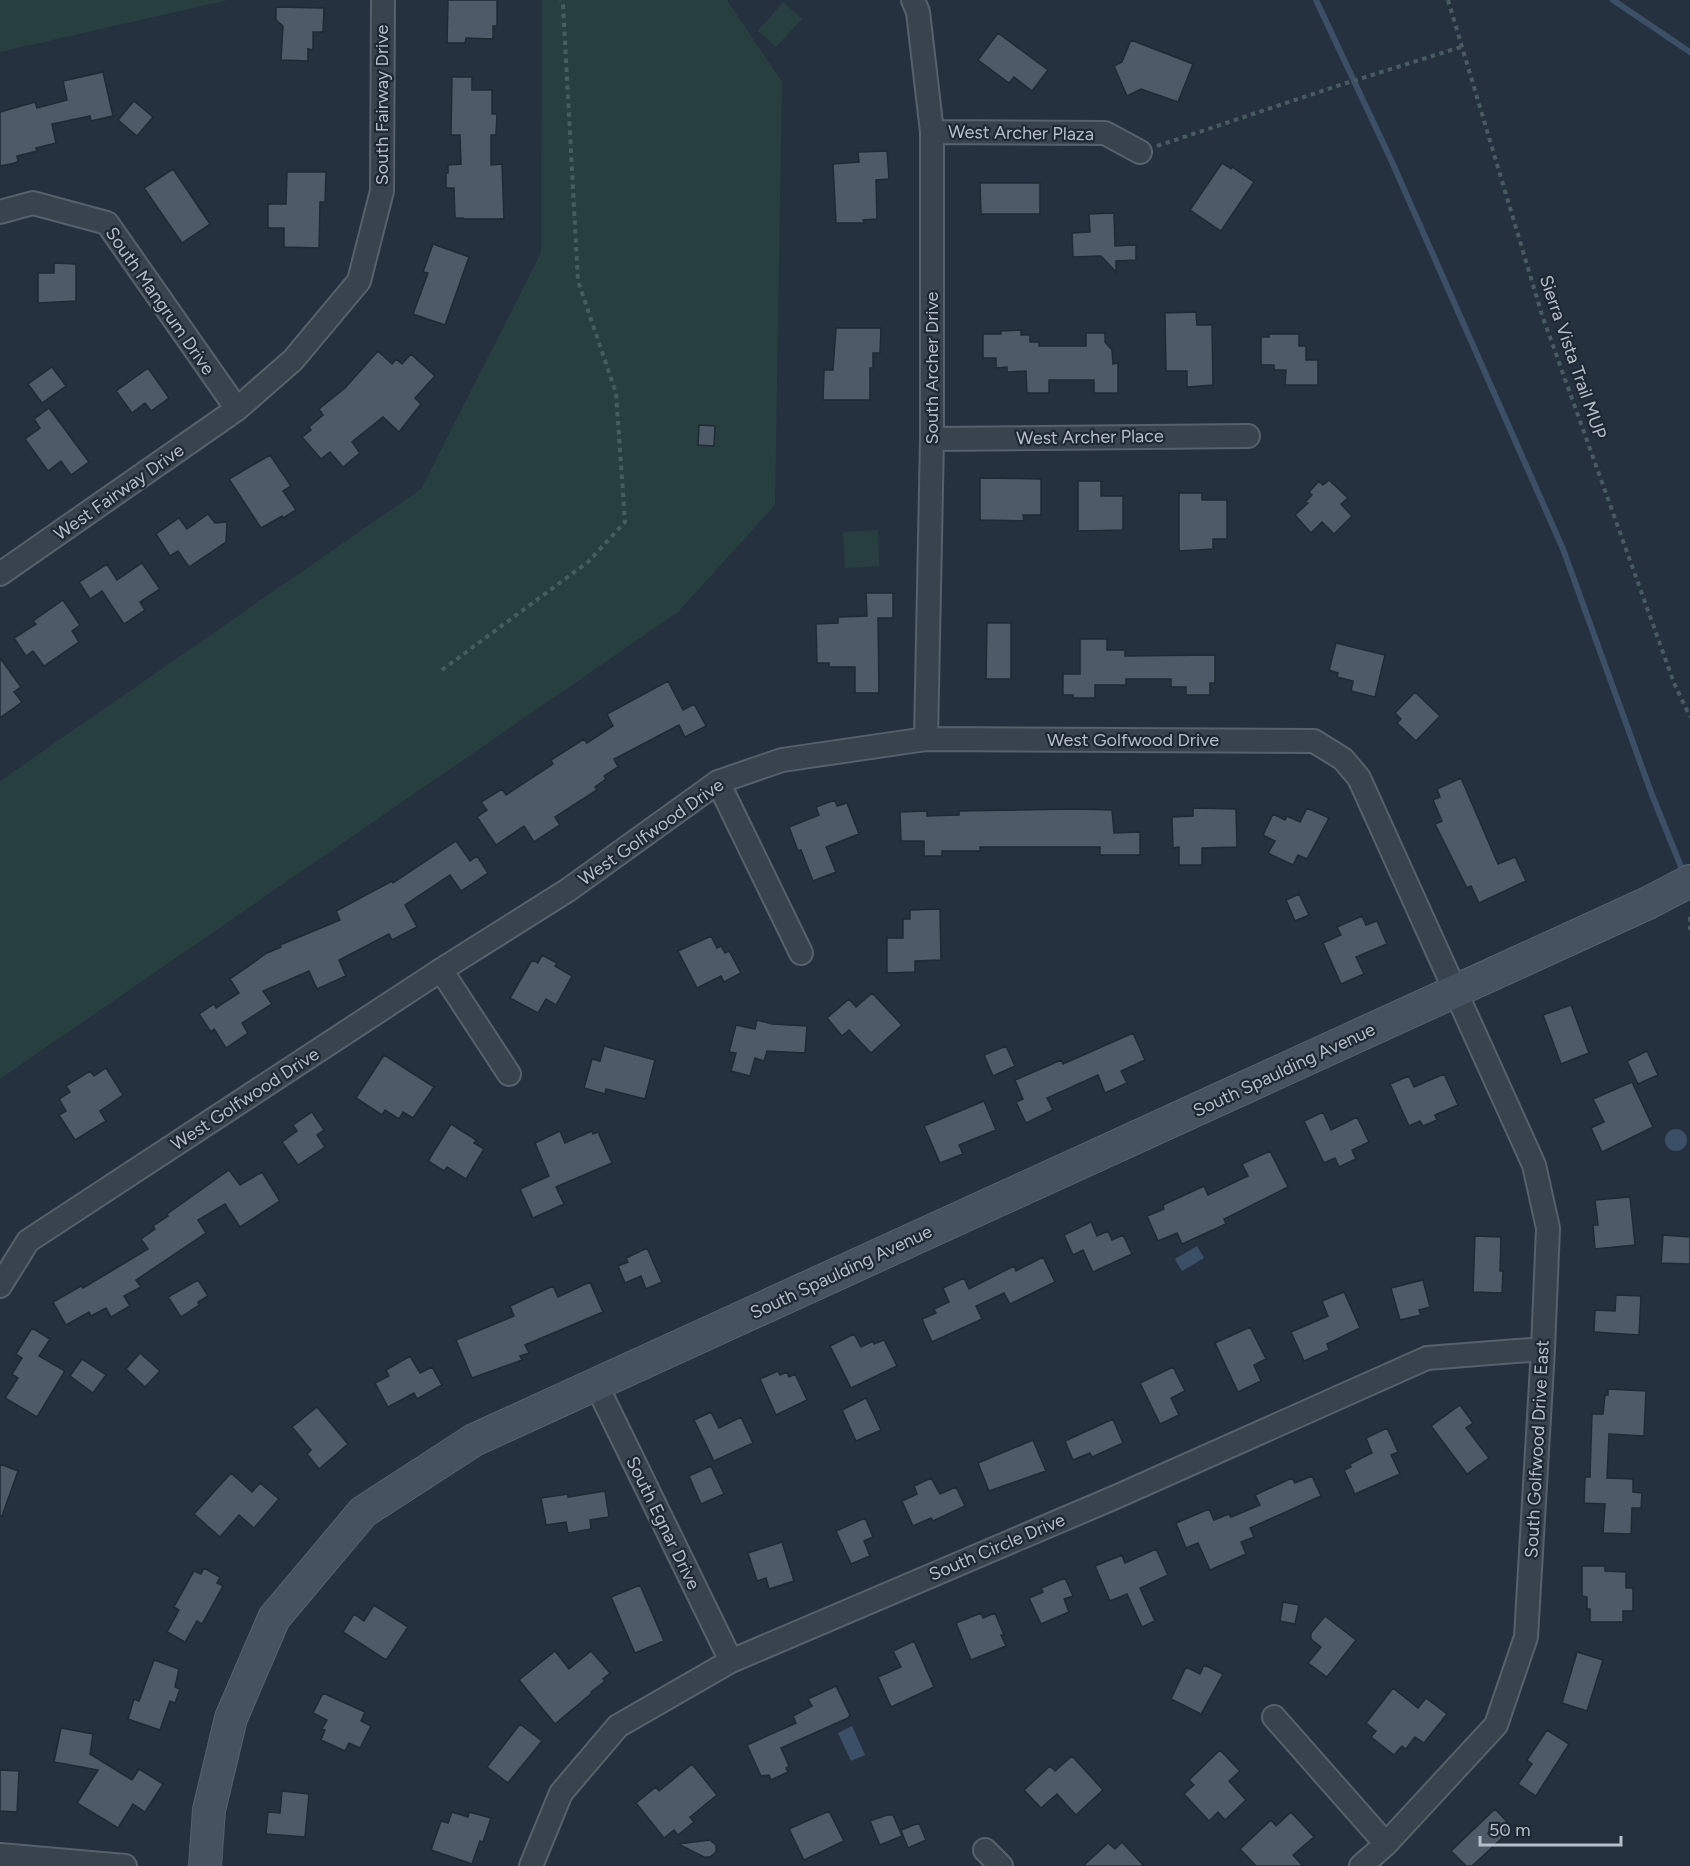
<svg xmlns="http://www.w3.org/2000/svg" width="1690" height="1866" viewBox="0 0 1690 1866" font-family="Figtree,sans-serif">
	<style>
		.green { fill: #283f40 }
		.water { fill: #3b5066 }
		.lines { fill: none; stroke-linecap: round; stroke-linejoin: round }
		.stream { stroke: #3b5066; stroke-width: 6 }
		.building { fill: #4e5a68; stroke: #202a35; stroke-width: 1.5 }
		.street-casing { stroke: #57616c; stroke-width: 26 }
		.secondary-casing { stroke: #57616c; stroke-width: 34 }
		.path { stroke: #475c5e; stroke-width: 4; stroke-dasharray: 4.5 4.5; stroke-linecap: butt }
		.street { stroke: #39434e; stroke-width: 22 }
		.secondary { stroke: #475261; stroke-width: 32 }
		.labels { text-anchor: middle; stroke-width: 4.5; stroke-linejoin: round; paint-order: stroke }
		.street-label { font-size: 18px; fill: #b5bec9; stroke: #1e2833 }
	</style>
	<rect width="100%" height="100%" fill="#25313e"/>
	<!-- green -->
	<path class="green" d="M0,0H228L0,52Z
		M542,0H727L782,82L775,505L678,612L0,1079V781L421,489L541,253Z
		M783,2L802,19L776,47L758,31Z
		M878,530L879,566L845,568L843,532Z"/>
	<!-- water -->
	<path class="water" d="M1665 1140a11 11 0 1 1 22 0a11 11 0 1 1-22 0Z
		M1197,1246L1204,1258L1182,1271L1175,1259Z
		M852,1726L865,1755L851,1761L838,1733Z"/>
	<g class="lines">
		<!-- stream -->
		<path class="stream" d="M1316,0L1392,162L1563,549L1652,795L1684,874
			M1613,0L1690,52"/>
	</g>
	<!-- building -->
	<path class="building" d="M448,0H497V26H493V39L466,38L465,43H447Z
		M276,7L324,8L323,32H313V50L308,49V61L281,60L283,26L276,20Z
		M998,33L1048,70L1032,91L1014,77L1009,83L978,60Z
		M1131,40L1193,64L1178,102L1141,89L1127,96L1114,66L1122,62Z
		M103,72L113,116L91,121L90,116L52,124L56,143L36,148L37,151L17,156L18,161L15,163L0,166V112L35,102L37,108L67,100L63,81Z
		M452,77H472V90H492V114H497L496,135H491V165L502,164L504,219H464L463,218H455L454,188H446V173H448V165L461,164L460,135H451Z
		M134,101L153,117L137,136L118,120Z
		M887,151L889,179L876,180L877,219L863,220L864,223H836L833,164L859,162L858,152Z
		M1222,163L1231,169L1232,167L1254,182L1221,231L1190,210Z
		M173,169L210,224L182,243L144,188Z
		M287,172H326L325,202H320L319,248L284,247V228H268V204H286Z
		M980,183H1040V214H981Z
		M1114,213L1115,246L1136,245V260L1116,261V272L1101,256L1073,257L1072,233L1090,232L1089,214Z
		M433,244L469,257L445,325L413,314L428,273L423,272Z
		M54,263L76,264V301L38,303V273H54Z
		M1196,312L1197,325H1212L1213,385L1187,387V371H1166L1165,313Z
		M836,328H881L880,353H873V368H870V400H823L824,370H833Z
		M1021,330V335H1030V342H1039V346H1086V333H1105V342L1112,350L1113,364L1118,363V393H1094V380H1049V393H1027L1026,371L1007,372V367L996,368V358H983V334H1001V331Z
		M1269,334H1299V346H1306V360H1318V385H1285L1286,370H1274V365H1261V337H1269Z
		M378,351L392,364L396,359L402,364L411,354L435,376L415,398L421,404L399,432L383,417L352,442L360,453L343,467L330,452L321,459L302,437L311,430L309,427L323,415L319,409L345,388Z
		M52,367L66,386L42,403L28,384Z
		M148,368L169,398L151,411L145,403L132,413L116,391Z
		M49,408L89,462L71,475L61,461L48,471L25,439L40,428L34,419Z
		M699,425L715,426L714,446L698,445Z
		M270,455L291,486L283,491L296,510L283,518L282,516L261,528L229,479Z
		M980,478L1041,479V515H1023L1024,521L980,520Z
		M1329,480L1348,498L1341,504L1352,516L1334,534L1322,522L1311,533L1295,515L1308,503L1305,502L1312,495L1309,492L1319,481L1323,485Z
		M1078,481H1101V496H1123V530L1078,531Z
		M1179,493H1202V500H1227V539H1213V549L1179,551Z
		M208,514L215,523L227,522L226,542L189,567L178,551L170,556L156,534L179,518L187,529Z
		M142,563L160,589L140,602L145,610L124,624L102,591L90,599L79,582L107,564L117,580Z
		M866,593H893V618H878L879,693H855V667H829V663H817L816,624L838,623V617L867,616Z
		M63,600L80,625L72,631L79,642L44,666L33,651L26,656L14,638L36,624L33,621Z
		M987,623H1011V679H986Z
		M1080,639H1107V650H1125V656L1215,655V683H1210V695H1186V687H1171V679H1126V685H1095V698H1073V695H1063V674H1080Z
		M1336,643L1385,655L1375,697L1351,691L1353,681L1337,677L1338,673L1329,670Z
		M0,658L21,687L14,692L22,702L0,718Z
		M668,681L683,710L694,704L706,726L685,737L679,725L614,759L618,767L604,776L606,779L595,787L597,790L555,817L560,825L534,842L524,826L496,845L477,817L487,810L481,802L502,789L506,795L553,764L551,760L584,739L587,743L613,726L607,714Z
		M1415,692L1440,716L1416,741L1397,723L1401,719L1395,713Z
		M1461,778L1498,864L1515,857L1526,881L1479,903L1471,886L1467,888L1435,824L1442,821L1433,800L1440,797L1437,789Z
		M835,800L837,806L847,803L859,834L826,847L836,872L813,881L801,850L798,851L789,827L819,815L816,807Z
		M1193,808L1236,809L1237,847L1202,848V865H1179V847L1173,848L1172,817L1193,816Z
		M1307,808L1329,818L1307,859L1298,855L1293,865L1268,853L1275,841L1263,835L1273,814L1285,820L1287,816L1300,822Z
		M1075,809L1112,810L1114,833L1140,832V855H1100V847H980V851H942V856H924V841H901L900,812L927,811V816L959,815V811Z
		M456,841L470,861L477,856L488,873L461,891L450,875L405,905L417,927L392,940L389,934L339,960L346,976L317,989L309,971L263,991L272,1004L242,1023L248,1033L226,1048L214,1029L211,1032L199,1014L214,1004L216,1008L239,993L230,979L267,953L281,947L280,945L340,920L336,911L392,881L393,883Z
		M1299,894L1309,915L1295,921L1286,900Z
		M940,909L941,960L915,961V972L887,973V938H903V919H910V910Z
		M1362,916L1366,925L1377,921L1387,944L1356,957L1364,974L1341,984L1323,943L1341,935L1337,927Z
		M711,936L717,948L721,946L725,953L729,951L741,973L724,982L721,976L697,988L678,951Z
		M542,955L557,963L555,966L572,976L556,1005L546,999L538,1013L510,998L532,960L538,963Z
		M872,993L902,1025L871,1053L849,1030L842,1036L827,1018L849,999L856,1007Z
		M1571,1005L1589,1053L1561,1064L1543,1015Z
		M757,1020L772,1024L807,1026L805,1053L767,1051L764,1061L755,1058L750,1076L731,1071L736,1053L729,1052L736,1025L755,1029Z
		M1133,1033L1145,1060L1121,1071L1127,1083L1105,1093L1098,1075L1047,1098L1053,1110L1026,1123L1016,1102L1023,1099L1015,1080L1061,1060L1063,1064Z
		M604,1046L655,1060L645,1099L606,1089L605,1094L584,1088L592,1059L600,1061Z
		M1006,1046L1015,1066L993,1076L984,1055Z
		M1647,1051L1658,1075L1638,1084L1627,1061Z
		M384,1055L434,1087L413,1118L403,1112L399,1119L385,1110L382,1115L356,1098Z
		M106,1068L123,1095L100,1111L106,1121L75,1140L59,1115L66,1111L59,1099L70,1092L66,1086L90,1071L94,1076Z
		M1444,1074L1458,1105L1435,1115L1437,1120L1423,1126L1420,1121L1409,1126L1390,1084L1409,1076L1414,1087Z
		M1632,1082L1653,1127L1602,1152L1591,1128L1604,1122L1593,1099Z
		M984,1101L996,1130L959,1145L963,1154L940,1163L924,1126Z
		M312,1112L324,1130L317,1135L325,1147L298,1165L282,1142L297,1131L293,1125Z
		M1323,1112L1331,1130L1357,1117L1369,1142L1352,1150L1356,1159L1339,1167L1335,1158L1324,1163L1304,1121Z
		M451,1124L476,1140L474,1143L484,1149L466,1179L447,1167L444,1171L428,1161Z
		M560,1131L565,1143L592,1131L593,1134L598,1132L612,1163L556,1187L564,1204L533,1218L520,1189L549,1176L535,1143Z
		M1270,1151L1288,1187L1224,1219L1226,1224L1182,1244L1177,1233L1158,1241L1147,1216L1164,1209L1163,1205L1204,1186L1208,1195L1248,1176L1242,1164Z
		M229,1170L240,1185L262,1172L280,1201L240,1227L225,1204L198,1220L206,1233L136,1280L141,1287L124,1296L130,1306L111,1317L106,1308L91,1316L89,1312L66,1325L53,1302L81,1286L83,1288L148,1249L141,1239L155,1229L153,1226L168,1216L167,1214Z
		M1630,1197L1635,1245L1595,1249L1593,1225H1598L1595,1200Z
		M1091,1222L1097,1236L1108,1231L1112,1240L1123,1235L1132,1254L1093,1272L1083,1250L1073,1255L1064,1235Z
		M1663,1235L1690,1237V1264L1661,1263Z
		M1475,1236L1501,1237L1500,1271H1503L1502,1293L1473,1292Z
		M647,1248L662,1282L646,1289L641,1276L625,1283L618,1266L628,1262L626,1258Z
		M1043,1257L1055,1282L1010,1304L1004,1293L976,1306L982,1319L932,1342L922,1319L936,1313L934,1309L949,1302L943,1288L964,1278L969,1289L1014,1266L1016,1271Z
		M198,1280L208,1296L198,1302L199,1305L181,1317L168,1297Z
		M1423,1280L1430,1307L1419,1310L1421,1315L1400,1320L1391,1288Z
		M590,1282L603,1312L525,1345L529,1353L520,1356L522,1360L472,1378L456,1340L514,1316L510,1306L553,1286L558,1297Z
		M1344,1292L1360,1328L1327,1344L1329,1350L1304,1361L1291,1332L1328,1316L1322,1301Z
		M1616,1295L1641,1296L1639,1335L1594,1332L1595,1310L1615,1311Z
		M1250,1327L1266,1359L1254,1365L1261,1381L1238,1392L1215,1343Z
		M32,1328L50,1339L39,1356L65,1371L37,1417L5,1398L18,1378L12,1374L22,1358L16,1354Z
		M854,1334L861,1347L873,1341L874,1344L884,1340L897,1366L851,1388L830,1346Z
		M140,1353L160,1371L145,1387L126,1369Z
		M410,1356L420,1373L432,1367L442,1385L417,1399L414,1393L388,1407L375,1383L389,1376L386,1370Z
		M82,1359L106,1375L93,1393L70,1376Z
		M1173,1367L1185,1391L1171,1398L1179,1415L1160,1424L1140,1383Z
		M778,1371L780,1375L787,1372L789,1377L795,1374L807,1400L776,1415L760,1379Z
		M1608,1389L1646,1391L1644,1436L1609,1434L1607,1478L1633,1479V1492L1642,1493L1641,1508H1632L1631,1534L1603,1533L1605,1504L1584,1503L1585,1477H1590L1592,1414H1603L1605,1395H1608Z
		M866,1398L881,1430L856,1441L842,1410Z
		M1460,1405L1473,1423L1466,1428L1489,1458L1467,1474L1431,1426Z
		M317,1407L348,1444L319,1469L307,1454L311,1450L292,1427Z
		M711,1412L719,1428L741,1417L753,1443L714,1461L694,1420Z
		M1113,1419L1123,1443L1092,1457L1090,1453L1073,1460L1065,1441Z
		M1387,1428L1398,1452L1391,1455L1400,1474L1355,1494L1344,1470L1351,1467L1350,1464L1372,1453L1366,1438Z
		M1033,1440L1046,1471L989,1491L978,1463Z
		M0,1464L18,1471L2,1516H0Z
		M711,1466L724,1494L701,1504L689,1476Z
		M231,1473L252,1492L260,1483L279,1499L254,1528L239,1515L220,1537L194,1514Z
		M1312,1476L1321,1496L1250,1528L1254,1537L1241,1542L1246,1554L1210,1570L1198,1543L1186,1548L1176,1523L1209,1509L1214,1520L1229,1514L1231,1517L1260,1505L1255,1495L1292,1478L1295,1483Z
		M931,1478L940,1494L956,1487L965,1506L933,1521L931,1518L913,1526L902,1501L917,1494L914,1486Z
		M605,1491L609,1517L590,1520L591,1529L568,1533L566,1522L546,1525L541,1498L568,1494V1497Z
		M865,1518L873,1537L864,1541L870,1556L851,1564L836,1531Z
		M782,1542L794,1581L769,1589L766,1578L757,1581L748,1553Z
		M1156,1549L1168,1575L1140,1588L1155,1621L1142,1627L1127,1594L1110,1601L1095,1566L1122,1555L1125,1563Z
		M1582,1566H1605V1571L1626,1572V1588H1633V1611H1623V1622H1590V1609H1587V1597L1582,1596Z
		M204,1568L220,1577L217,1583L223,1586L202,1624L197,1621L185,1642L167,1632L179,1610L174,1607L194,1571L201,1574Z
		M1065,1578L1073,1596L1064,1599L1069,1612L1041,1624L1029,1598L1043,1592L1041,1588Z
		M640,1585L664,1641L635,1653L611,1597Z
		M1283,1602L1299,1605L1295,1624L1280,1621Z
		M374,1605L408,1627L386,1660L343,1632L354,1614L364,1621Z
		M981,1613L983,1618L995,1613L1004,1635H1001L1006,1646L971,1660L956,1623Z
		M1325,1616L1356,1640L1327,1677L1308,1663L1321,1647L1311,1639V1633Z
		M914,1641L934,1687L891,1707L878,1677L901,1667L893,1651Z
		M555,1651L569,1669L591,1651L610,1673L603,1679L605,1681L591,1692L592,1693L555,1724L519,1680Z
		M1577,1652L1603,1660L1587,1711L1562,1703Z
		M154,1660L179,1669L175,1687L180,1689L175,1703L170,1701L160,1730L128,1719L134,1699L139,1701Z
		M1204,1665L1223,1674L1201,1714L1171,1699L1186,1667L1200,1674Z
		M836,1686L850,1715L848,1718L781,1748L789,1766L786,1768L788,1772L771,1780L769,1775L761,1776L747,1745L796,1723L793,1716L812,1706L808,1699Z
		M1393,1688L1418,1708L1426,1698L1447,1714L1424,1743L1415,1737L1406,1749L1402,1746L1394,1755L1371,1737L1376,1731L1366,1723Z
		M323,1693L365,1712L361,1721L371,1726L360,1748L349,1743L345,1751L321,1740L325,1730L322,1729L327,1720L313,1713Z
		M520,1724L542,1741L508,1783L487,1767Z
		M61,1728L93,1734L90,1754L132,1780L139,1769L163,1784L145,1812L133,1804L118,1828L77,1803L98,1770L54,1762Z
		M1547,1730L1569,1744L1536,1796L1518,1784L1532,1764L1527,1760Z
		M1220,1750L1240,1771L1229,1781L1246,1800L1225,1820L1218,1812L1209,1821L1184,1794L1194,1785L1189,1780Z
		M1072,1756L1103,1790L1076,1815L1057,1794L1041,1808L1024,1790L1050,1766L1055,1771Z
		M692,1764L717,1795L690,1817L694,1822L678,1835L674,1830L664,1838L636,1803L656,1787L659,1791Z
		M0,1770L19,1771L17,1812L0,1811Z
		M282,1791L309,1794L305,1837L266,1834L268,1812L280,1813Z
		M1495,1809L1513,1828L1472,1866H1466L1451,1851Z
		M829,1811L844,1841L804,1860L789,1829Z
		M452,1812L468,1817L469,1812L491,1818L483,1842L480,1841L472,1864L431,1850L441,1821L448,1823Z
		M1291,1812L1314,1837L1293,1855L1303,1866H1256L1240,1849L1271,1820L1276,1826Z
		M887,1815H893L902,1836L880,1845L870,1821Z
		M919,1823L926,1840L908,1848L901,1830Z
		M710,1840L716,1845V1852L710,1857H704L678,1844Z
		M1122,1842L1144,1866H1083L1108,1843L1115,1849Z"/>
	<g class="lines">
		<!-- street casing -->
		<g class="street-casing">
			<path id="street" d="M913,0L918,12L932,132V439L926,739
				M932,132L1105,133L1140,152
				M0,212L33,203L107,223L237,409
				M932,439L1248,436
				M0,574L237,409L293,360L359,281L382,191L383,0
				M718,782L801,953
				M441,970L509,1074
				M0,1286L28,1241L441,970L568,890L718,782L782,760L926,739L1314,741L1343,759L1359,778L1534,1165L1548,1228L1543,1349L1526,1637L1496,1725L1386,1844L1361,1866
				M596,1384L731,1661
				M1274,1717L1386,1844
				M985,1850L1001,1866
				M0,1855L125,1866
				M531,1866L561,1793L618,1726L731,1661L1118,1496L1427,1358L1543,1349"/>
		</g>
		<!-- secondary casing -->
		<g class="secondary-casing">
			<path id="secondary" d="M205,1866L209,1810L231,1718L274,1618L363,1512L474,1440L1648,903L1690,881"/>
		</g>
		<!-- path -->
		<path class="path" d="M1448,0L1542,315L1674,683L1690,717
			M1157,146L1337,86L1461,47
			M442,670L588,562L625,522L616,393L578,281L563,5L561,0
			M1690,917V930"/>
		<!-- street -->
		<use href="#street" class="street"/>
		<!-- secondary -->
		<use href="#secondary" class="secondary"/>
	</g>
	<g class="labels">
		<!-- street labels -->
		<g class="street-label">
			<text transform="translate(382 105) rotate(-90)" y="6">South Fairway Drive</text>
			<text transform="translate(1021 133) rotate(1)" y="6">West Archer Plaza</text>
			<text transform="translate(160 301) rotate(55)" y="6">South Mangrum Drive</text>
			<text transform="translate(1573 357) rotate(71)" y="6">Sierra Vista Trail MUP</text>
			<text transform="translate(932 368) rotate(-90)" y="6">South Archer Drive</text>
			<text transform="translate(1090 437) rotate(-1)" y="6">West Archer Place</text>
			<text transform="translate(119 492) rotate(-35)" y="6">West Fairway Drive</text>
			<text x="1133" y="746">West Golfwood Drive</text>
			<text transform="translate(651 832) rotate(-35)" y="6">West Golfwood Drive</text>
			<text transform="translate(1284 1070) rotate(-25)" y="6">South Spaulding Avenue</text>
			<text transform="translate(245 1099) rotate(-33)" y="6">West Golfwood Drive</text>
			<text transform="translate(841 1272) rotate(-25)" y="6">South Spaulding Avenue</text>
			<text transform="translate(1537 1449) rotate(-87)" y="6">South Golfwood Drive East</text>
			<text transform="translate(663 1523) rotate(64)" y="6">South Egnar Drive</text>
			<text transform="translate(997 1547) rotate(-23)" y="6">South Circle Drive</text>
		</g>
	</g>
	<!-- scale -->
	<path d="M1480 1836v9h141v-9" fill="none" stroke="#b5bec9" stroke-width="3"/>
	<text x="1489" y="1836" font-size="18" fill="#b5bec9" stroke="#1e2833" stroke-width="4.5" paint-order="stroke">50 m</text>
</svg>
